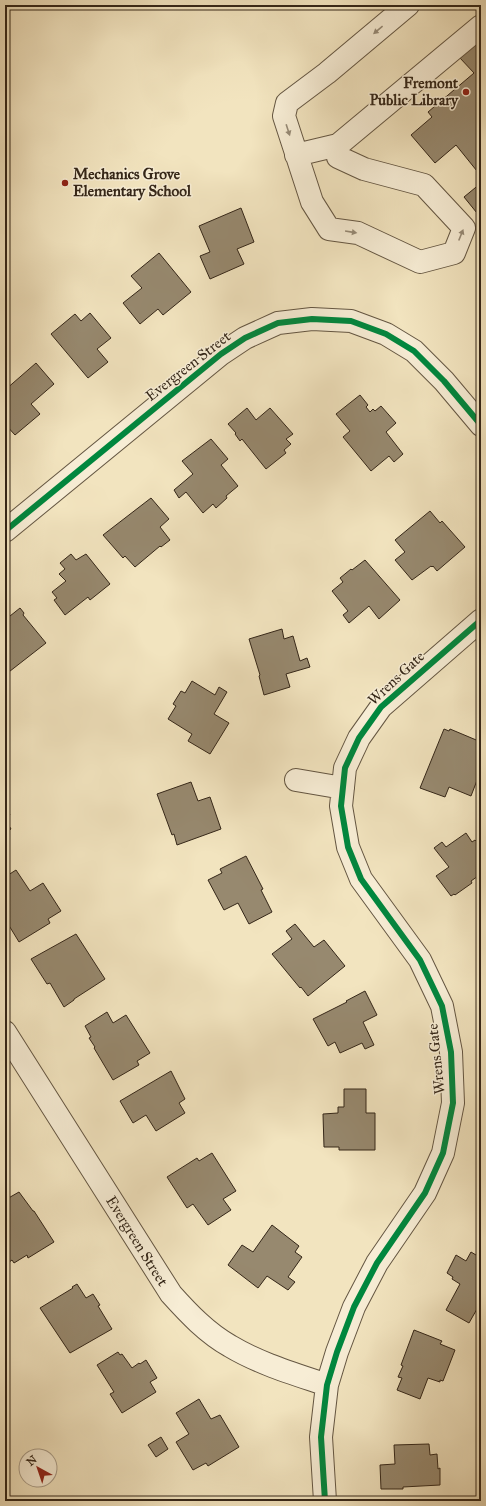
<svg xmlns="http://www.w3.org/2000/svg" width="486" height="1506" viewBox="0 0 486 1506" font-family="'IM FELL Great Primer',serif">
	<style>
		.building { fill: #97896f; stroke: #342618 }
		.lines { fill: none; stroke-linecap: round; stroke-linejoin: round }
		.minor-casing { stroke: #645642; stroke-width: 24 }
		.minor { stroke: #f7edd5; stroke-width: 22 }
		.cycleway-casing { stroke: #f7edd5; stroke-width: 8 }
		.cycleway { stroke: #00873e; stroke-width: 6 }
		.oneway { fill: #968a76 }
		.poi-dot { fill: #8f2418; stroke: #f7edd5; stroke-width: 1.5 }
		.labels { text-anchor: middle; stroke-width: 3; stroke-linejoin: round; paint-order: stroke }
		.poi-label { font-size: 15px; font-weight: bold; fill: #342618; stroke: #f7edd5; text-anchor: end }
		.street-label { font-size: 15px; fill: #342618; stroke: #f7edd5 }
	</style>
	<rect width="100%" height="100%" fill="#f2e4bf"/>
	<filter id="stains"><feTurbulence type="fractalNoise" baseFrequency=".005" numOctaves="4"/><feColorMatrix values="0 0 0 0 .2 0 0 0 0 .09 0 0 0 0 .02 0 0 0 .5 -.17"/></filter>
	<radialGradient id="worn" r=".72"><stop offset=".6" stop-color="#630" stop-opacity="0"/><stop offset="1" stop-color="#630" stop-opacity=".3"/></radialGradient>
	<!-- building -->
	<path class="building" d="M481,40V176L456,145L435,163L411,135L432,117L428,112L474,73L460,58Z
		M481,183V218L464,197Z
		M241,208L254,242L237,249L244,264L210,279L200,256L210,252L199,226Z
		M159,253L191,292L163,315L158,309L140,324L123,303L142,288L131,276Z
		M90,313L111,338L97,349L108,362L88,378L51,334L75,314L81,321Z
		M36,363L54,384L31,404L40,414L15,435L5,424V390Z
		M360,395L368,405L366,407L370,412L373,409L375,411L381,406L396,423L386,432L403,454L394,462L389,456L371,471L343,437L350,431L336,414Z
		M247,408L256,420L270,408L293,434L286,439L291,444L284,450L286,453L266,469L242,439L240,441L235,434L236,433L228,424Z
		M211,439L228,459L221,465L238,486L226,496L227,498L216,508L213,504L203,513L186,492L179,498L174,490L193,474L182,461Z
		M151,498L169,519L160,527L170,540L161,547L160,546L135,567L125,556L123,558L103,535Z
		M430,511L440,523L442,521L465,547L437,571L433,566L432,567L431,566L412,580L395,560L405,552L395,540Z
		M71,554L76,560L86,554L110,584L90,600L88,597L65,615L54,600L57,598L52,592L66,581L59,574L65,569L60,563Z
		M365,560L400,600L379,619L369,606L349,623L343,615L348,611L332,591L343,582L340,578L351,569L352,570Z
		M20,608L24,613L23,615L46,643L5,675V620Z
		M282,629L284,639L293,636L300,661L307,658L310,667L286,674L290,687L264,695L259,676L260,675L249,639Z
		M192,681L215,695L219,687L227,692L214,714L229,723L210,754L188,741L192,734L168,719L176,706L173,704L181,691L185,693Z
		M444,729L449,731L450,729L481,742V770L471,796L449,787L445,797L420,788Z
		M191,782L198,801L210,797L221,829L177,845L174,834L172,835L157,794Z
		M5,806L10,815L5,819Z
		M5,819L11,829L5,833Z
		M466,833L472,842L475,840L476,841L479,839L481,842V874L471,881L472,883L455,895L454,894L451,896L436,876L449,867L434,848L442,842L446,847Z
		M246,856L263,889L261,890L272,912L249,924L238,903L224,910L208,880L222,873L220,869Z
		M16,870L30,891L43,883L61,911L48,919L50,923L19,942L5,919V877Z
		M295,924L314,947L324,940L345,966L308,996L301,987L300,988L272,954L292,939L286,931Z
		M76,934L105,979L74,999V1000L64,1007L50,983L47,984L31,959Z
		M365,991L377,1015L363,1022L374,1045L365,1049L362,1043L340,1053L335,1042L328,1046L313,1019L347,1002L346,1001Z
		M107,1012L113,1023L126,1015L150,1053L137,1061L139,1065L113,1080L94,1048L95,1047L89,1038L91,1037L85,1026Z
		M171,1071L185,1099L179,1103L185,1113L156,1131L146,1115L133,1123L120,1101Z
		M344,1089H366V1113H375V1150H339V1147H324L323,1114L338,1113V1107H344Z
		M212,1153L236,1191L223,1199L231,1210L208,1225L193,1204L187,1208L167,1177L197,1158L199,1161Z
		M5,1160L9,1166L5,1168Z
		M19,1192L33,1211H34L54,1242L28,1258L27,1255L14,1263L12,1260L5,1265V1200Z
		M272,1225L299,1246L295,1252L302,1257L288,1277L295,1282L288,1290L267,1276L258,1288L228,1265L242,1245L253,1252Z
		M471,1252L481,1258V1302L469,1323L446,1310L460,1284L452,1279L453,1277L447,1273L456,1255L466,1261Z
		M77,1284L86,1298L93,1294L100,1305L98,1306L112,1329L70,1353L40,1308L73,1288L72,1287Z
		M414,1330L442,1341L440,1344L455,1350L443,1381L440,1380V1382L428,1378L420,1399L397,1390L402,1378L398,1377L403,1366L401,1365Z
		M118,1352L120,1355L122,1354L132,1368L139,1363L140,1364L146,1360L157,1378L150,1382L156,1392L122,1413L110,1394L114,1392L97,1365Z
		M199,1399L211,1419L220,1415L239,1447L208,1466L206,1463L193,1470L176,1442L189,1434L176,1413Z
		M161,1437L168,1449L156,1457L148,1445Z
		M429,1444L430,1455L437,1454L438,1469L440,1468V1485L403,1487V1489H381L380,1465L395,1464L394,1445Z"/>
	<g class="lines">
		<!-- minor casing -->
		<g class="minor-casing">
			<path id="minor" d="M408,5L327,73L287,103L284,116L312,202L329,229L358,233L420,262L454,253L464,228L424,185L364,169L338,157V145L481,26
				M296,155L338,145
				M5,531L221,354L245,338L278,323L312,319L351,321L386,334L414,351L444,381L481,425
				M296,780L343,788
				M5,1032L171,1294C189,1314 207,1333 230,1346C260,1364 295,1374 327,1385
				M325,1501L321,1437L327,1385L337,1352L354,1307L377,1263L425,1193L443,1153L453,1103L451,1052L442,1006L420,960L361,879L348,847L341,806L345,768L359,738L381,707L481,620"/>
		</g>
		<!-- minor -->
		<use href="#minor" class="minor"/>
		<!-- cycleway casing -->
		<g class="cycleway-casing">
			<path id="cycleway" d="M5,531L221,354L245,338L278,323L312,319L351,321L386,334L414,351L444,381L481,425
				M325,1501L321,1437L327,1385L337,1352L354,1307L377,1263L425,1193L443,1153L453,1103L451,1052L442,1006L420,960L361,879L348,847L341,806L345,768L359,738L381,707L481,620"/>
		</g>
		<!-- cycleway -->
		<use href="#cycleway" class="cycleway"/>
	</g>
	<!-- one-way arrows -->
	<defs><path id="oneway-solid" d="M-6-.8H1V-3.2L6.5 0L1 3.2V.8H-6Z"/></defs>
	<g class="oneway">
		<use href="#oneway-solid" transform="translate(378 30) rotate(140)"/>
		<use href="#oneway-solid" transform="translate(288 130) rotate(72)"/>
		<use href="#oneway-solid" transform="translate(351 232) rotate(9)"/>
		<use href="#oneway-solid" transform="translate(461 235) rotate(-68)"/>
	</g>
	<!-- markers -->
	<g class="poi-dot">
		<circle cx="466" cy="92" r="4"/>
		<circle cx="65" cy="183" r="4"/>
	</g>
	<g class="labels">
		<!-- poi labels -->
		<g class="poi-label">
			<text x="458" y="88">Fremont<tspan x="458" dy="17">Public Library</tspan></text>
			<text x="73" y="179" text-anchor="start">Mechanics Grove<tspan x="73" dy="17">Elementary School</tspan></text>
		</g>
		<!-- street labels -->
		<g class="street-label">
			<text transform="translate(188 366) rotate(-38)" y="5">Evergreen Street</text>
			<text transform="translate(396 678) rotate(-43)" y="5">Wrens Gate</text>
			<text transform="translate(436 1059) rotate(-96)" y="5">Wrens Gate</text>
			<text transform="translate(137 1241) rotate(58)" y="5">Evergreen Street</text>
		</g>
	</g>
	<!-- margin -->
	<rect width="486" height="1506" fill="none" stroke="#f2e4bf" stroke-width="20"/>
	<rect x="6" y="6" width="474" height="1494" fill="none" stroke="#342618" stroke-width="2"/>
	<rect x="10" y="10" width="466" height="1486" fill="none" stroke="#342618"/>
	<!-- north arrow -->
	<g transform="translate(38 1468) rotate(320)"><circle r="19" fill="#f7edd5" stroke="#a99d89"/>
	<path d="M0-3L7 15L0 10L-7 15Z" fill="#8f2418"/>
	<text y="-6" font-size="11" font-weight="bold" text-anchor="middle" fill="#342618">N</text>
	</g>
	<rect width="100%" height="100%" filter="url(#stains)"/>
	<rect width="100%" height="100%" fill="url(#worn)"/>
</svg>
